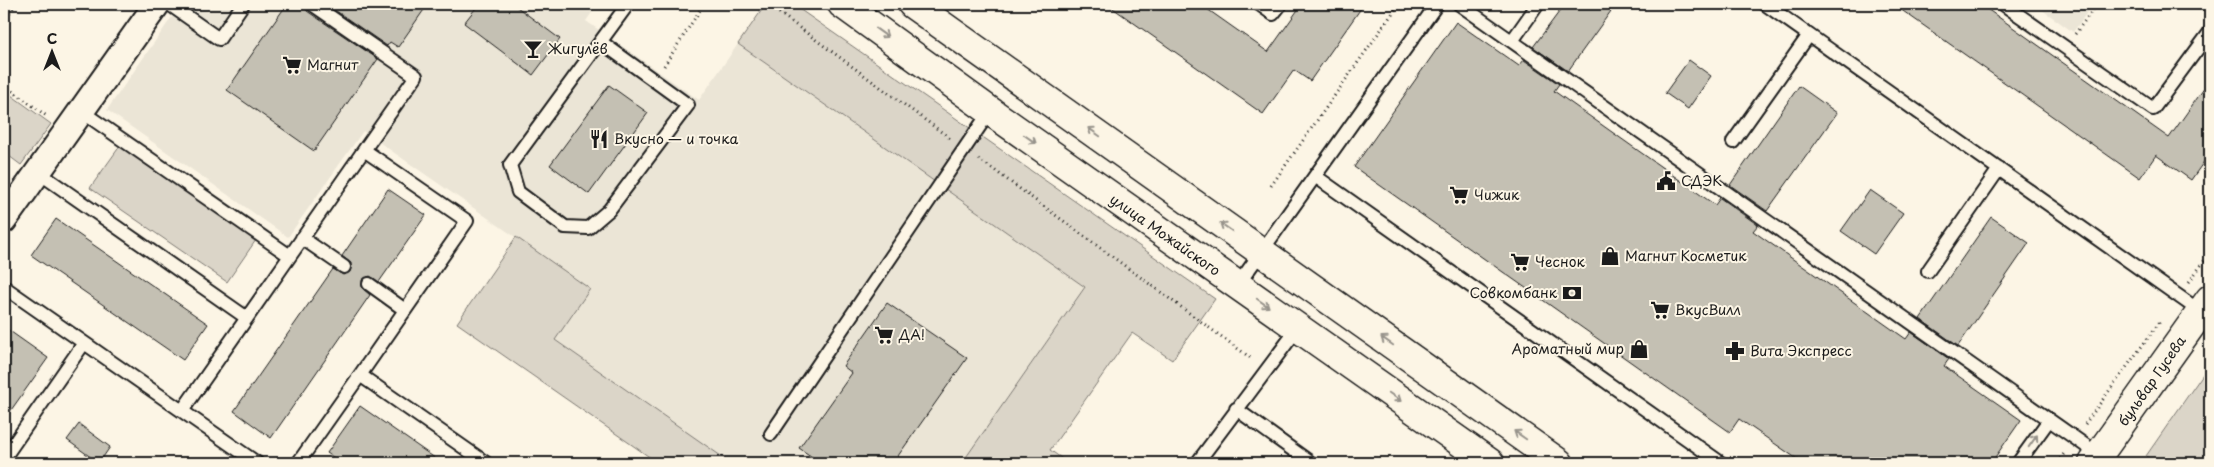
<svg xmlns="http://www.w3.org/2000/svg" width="2214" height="467" viewBox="0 0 2214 467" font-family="'Playpen Sans',sans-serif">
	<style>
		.built { fill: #ebe5d6 }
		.green { fill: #dbd5c8; stroke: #7c7872 }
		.building { fill: #c4c0b3; stroke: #1c1c1c }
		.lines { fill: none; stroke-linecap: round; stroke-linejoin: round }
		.lane-casing { stroke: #1c1c1c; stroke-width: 16 }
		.street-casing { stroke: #1c1c1c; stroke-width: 29 }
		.secondary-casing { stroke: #1c1c1c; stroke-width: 31 }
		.path { stroke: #1c1c1c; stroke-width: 3; stroke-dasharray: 1 4; stroke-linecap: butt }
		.lane { stroke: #fcf5e5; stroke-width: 12 }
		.street { stroke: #fcf5e5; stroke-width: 25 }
		.secondary { stroke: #fcf5e5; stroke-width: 28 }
		.oneway { stroke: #97938b }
		.labels { text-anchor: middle; stroke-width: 4; stroke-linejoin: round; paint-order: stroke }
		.poi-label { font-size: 14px; fill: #1c1c1c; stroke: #fcf5e5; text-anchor: start }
		.street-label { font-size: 14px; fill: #1c1c1c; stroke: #fcf5e5 }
	</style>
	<rect width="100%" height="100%" fill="#fcf5e5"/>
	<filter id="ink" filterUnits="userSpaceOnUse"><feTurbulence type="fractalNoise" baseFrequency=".02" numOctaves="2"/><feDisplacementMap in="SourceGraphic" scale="10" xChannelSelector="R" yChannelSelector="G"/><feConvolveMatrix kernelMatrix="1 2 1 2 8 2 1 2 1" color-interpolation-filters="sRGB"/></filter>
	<g filter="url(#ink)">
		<!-- built -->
		<path class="built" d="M181,4H598L586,21L699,100L738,44L1085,287L962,463H731L554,340L590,289L363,131L288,237L107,110Z
			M2034,4H2093L2073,32Z"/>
		<!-- green -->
		<path class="green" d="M766,4H792L1215,299L1172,360L1132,333L1050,450L1068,463H962L1085,287L738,44Z
			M4,90L51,124L21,165L9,156L4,163Z
			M120,146L256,240L227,282L90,188Z
			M516,237L590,289L555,340L731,463H658L457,323Z
			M2210,364V463H2156L2146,456Z"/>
		<!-- building -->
		<path class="building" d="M287,4H304L307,11L378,59L314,151L227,90Z
			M326,4H428L398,47L390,42L387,46Z
			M479,4H513L560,39L533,75L464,23Z
			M1107,4H1200L1268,52L1302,4H1364L1310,81L1294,70L1263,114Z
			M1565,4H1616L1568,71L1533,47Z
			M1893,4H1980L2169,138L2210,80V153L2191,180L2156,155L2140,178Z
			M1456,22L1519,66L1524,60L1559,84L1554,91L1715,205L1720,198L1758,225L1753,231L1906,339L1911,332L1949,359L1944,366L2021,420L1991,463H1803L1739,419L1730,432L1354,167Z
			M1689,60L1711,76L1688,109L1665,93Z
			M609,85L648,113L589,194L550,165Z
			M1799,86L1837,113L1767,211L1730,185Z
			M388,189L426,215L379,282L370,276L362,280V288L370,295L271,438L234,411L333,269L343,275L350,272L351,263L342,256Z
			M1870,190L1903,213L1874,254L1841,231Z
			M1991,217L2029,243L1958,346L1920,319Z
			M56,219L208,324L183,360L31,255Z
			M887,303L967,358L893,463H821L799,448L852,373L843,366Z
			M4,327L48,358L4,420Z
			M360,406L442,463H342L327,453Z
			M79,424L110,447L99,463L67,440Z"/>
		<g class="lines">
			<!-- lane casing -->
			<g class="lane-casing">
				<path id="lane" d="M169,4L219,39L243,4
					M312,4L416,76L364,150
					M1259,4L1273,14L1281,4
					M1459,4L2099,455
					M1765,4L2201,312
					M2003,4L2153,109L2210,32
					M1512,41L1538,4
					M601,42L688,105L609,210L588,228L565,227L518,192L510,165L628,4
					M81,111L290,256L364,150L467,221L360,375L486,463
					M1733,142L1809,35
					M38,172L247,318
					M1315,176L1721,463
					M302,238L344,267
					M1928,271L1999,169
					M369,284L405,310
					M1237,286L1437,4
					M4,287L182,411
					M1236,409L1311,463
					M771,434L990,111
					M4,458L84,343
					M257,463L182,411L290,256
					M298,463L360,375
					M1197,463L1298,328
					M2018,463L2049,420"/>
			</g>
			<!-- street casing -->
			<g class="street-casing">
				<path id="street" d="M4,220L157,4"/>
			</g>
			<!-- secondary casing -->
			<g class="secondary-casing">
				<path id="secondary" d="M842,4L990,111L1490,463
					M912,4L1559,463
					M2093,463L2210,299"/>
			</g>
			<!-- path -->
			<path class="path" d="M767,4L951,139
				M4,21L16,4
				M2075,34L2097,4
				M664,66L704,4
				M4,85L48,117
				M979,159L1252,359
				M1271,186L1399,4
				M2189,282L2210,253
				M2085,424L2161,320
				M2057,463L2066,451"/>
			<!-- lane -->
			<use href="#lane" class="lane"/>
			<!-- street -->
			<use href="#street" class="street"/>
			<!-- secondary -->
			<use href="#secondary" class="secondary"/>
		</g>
		<!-- one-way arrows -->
		<defs><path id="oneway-shaft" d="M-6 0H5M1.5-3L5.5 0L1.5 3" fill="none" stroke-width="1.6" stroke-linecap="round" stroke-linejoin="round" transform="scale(1.25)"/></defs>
		<g class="oneway">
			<use href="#oneway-shaft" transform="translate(882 33) rotate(36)"/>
			<use href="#oneway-shaft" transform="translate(1094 132) rotate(-145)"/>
			<use href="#oneway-shaft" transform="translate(1030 139) rotate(35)"/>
			<use href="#oneway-shaft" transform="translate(1226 227) rotate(-145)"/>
			<use href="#oneway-shaft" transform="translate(1263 303) rotate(35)"/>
			<use href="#oneway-shaft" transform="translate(1387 341) rotate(-145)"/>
			<use href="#oneway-shaft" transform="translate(1395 397) rotate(35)"/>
			<use href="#oneway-shaft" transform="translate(1520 435) rotate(-145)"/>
			<use href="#oneway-shaft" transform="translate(2033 441) rotate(-55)"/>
		</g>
	</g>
	<!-- icons -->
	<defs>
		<g id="bar-bare" transform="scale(1.5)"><path d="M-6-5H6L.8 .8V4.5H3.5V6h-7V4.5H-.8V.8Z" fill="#1c1c1c" stroke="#fcf5e5" stroke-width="2.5" paint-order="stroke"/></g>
		<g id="supermarket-bare" transform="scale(1.5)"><path d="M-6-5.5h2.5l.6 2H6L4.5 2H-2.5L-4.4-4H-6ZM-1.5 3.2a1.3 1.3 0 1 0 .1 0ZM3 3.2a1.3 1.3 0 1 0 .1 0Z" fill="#1c1c1c" stroke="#fcf5e5" stroke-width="2.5" paint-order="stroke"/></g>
		<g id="restaurant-bare" transform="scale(1.5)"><path d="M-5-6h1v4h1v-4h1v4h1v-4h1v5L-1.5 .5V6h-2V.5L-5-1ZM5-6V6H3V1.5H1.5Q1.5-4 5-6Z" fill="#1c1c1c" stroke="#fcf5e5" stroke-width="2.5" paint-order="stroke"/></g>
		<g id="civic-bare" transform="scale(1.5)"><path d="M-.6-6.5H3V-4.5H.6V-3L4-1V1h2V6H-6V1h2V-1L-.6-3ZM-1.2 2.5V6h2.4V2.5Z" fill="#1c1c1c" stroke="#fcf5e5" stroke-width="2.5" paint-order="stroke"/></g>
		<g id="shop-bare" transform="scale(1.5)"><path d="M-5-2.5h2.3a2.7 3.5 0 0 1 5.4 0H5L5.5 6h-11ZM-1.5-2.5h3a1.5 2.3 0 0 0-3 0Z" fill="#1c1c1c" stroke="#fcf5e5" stroke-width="2.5" paint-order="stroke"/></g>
		<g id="bank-bare" transform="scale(1.5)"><path d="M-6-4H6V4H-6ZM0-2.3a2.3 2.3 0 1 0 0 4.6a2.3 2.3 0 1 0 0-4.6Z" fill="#1c1c1c" stroke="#fcf5e5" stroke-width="2.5" paint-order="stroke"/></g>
		<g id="pharmacy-bare" transform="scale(1.5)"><path d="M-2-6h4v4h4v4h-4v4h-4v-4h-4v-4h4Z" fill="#1c1c1c" stroke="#fcf5e5" stroke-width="2.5" paint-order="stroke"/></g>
	</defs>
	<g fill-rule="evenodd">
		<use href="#bar-bare" x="533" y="49"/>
		<use href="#supermarket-bare" x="292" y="65"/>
		<use href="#restaurant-bare" x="599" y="139"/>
		<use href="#civic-bare" x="1666" y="181"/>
		<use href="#supermarket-bare" x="1459" y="195"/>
		<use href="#shop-bare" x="1610" y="256"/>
		<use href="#supermarket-bare" x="1520" y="262"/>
		<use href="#bank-bare" x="1572" y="293"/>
		<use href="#supermarket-bare" x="1660" y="310"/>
		<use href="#supermarket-bare" x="884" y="335"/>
		<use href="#shop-bare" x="1639" y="349"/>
		<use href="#pharmacy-bare" x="1735" y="351"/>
	</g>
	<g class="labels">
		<!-- poi labels -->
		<g class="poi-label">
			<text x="548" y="54">Жигулёв</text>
			<text x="307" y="70">Магнит</text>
			<text x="614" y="144">Вкусно — и точка</text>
			<text x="1681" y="186">СДЭК</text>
			<text x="1474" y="200">Чижик</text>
			<text x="1625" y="261">Магнит Косметик</text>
			<text x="1535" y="267">Чеснок</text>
			<text x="1557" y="298" text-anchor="end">Совкомбанк</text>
			<text x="1675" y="315">ВкусВилл</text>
			<text x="899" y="340">ДА!</text>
			<text x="1624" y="354" text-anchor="end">Ароматный мир</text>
			<text x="1750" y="356">Вита Экспресс</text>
		</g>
		<!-- street labels -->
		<g class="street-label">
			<text transform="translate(1165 235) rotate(35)" y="5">улица Можайского</text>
			<text transform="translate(2152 381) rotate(-55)" y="5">бульвар Гусева</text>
		</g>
	</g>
	<!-- margin -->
	<rect width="2214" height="467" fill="none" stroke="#fcf5e5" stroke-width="20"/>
	<rect x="10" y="10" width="2194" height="447" fill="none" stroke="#1c1c1c" stroke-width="2" filter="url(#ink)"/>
	<!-- north arrow -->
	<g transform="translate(52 52)" stroke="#fcf5e5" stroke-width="4" paint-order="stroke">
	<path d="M0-4L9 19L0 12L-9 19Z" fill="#1c1c1c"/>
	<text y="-8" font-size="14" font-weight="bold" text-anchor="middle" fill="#1c1c1c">С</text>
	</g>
</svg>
